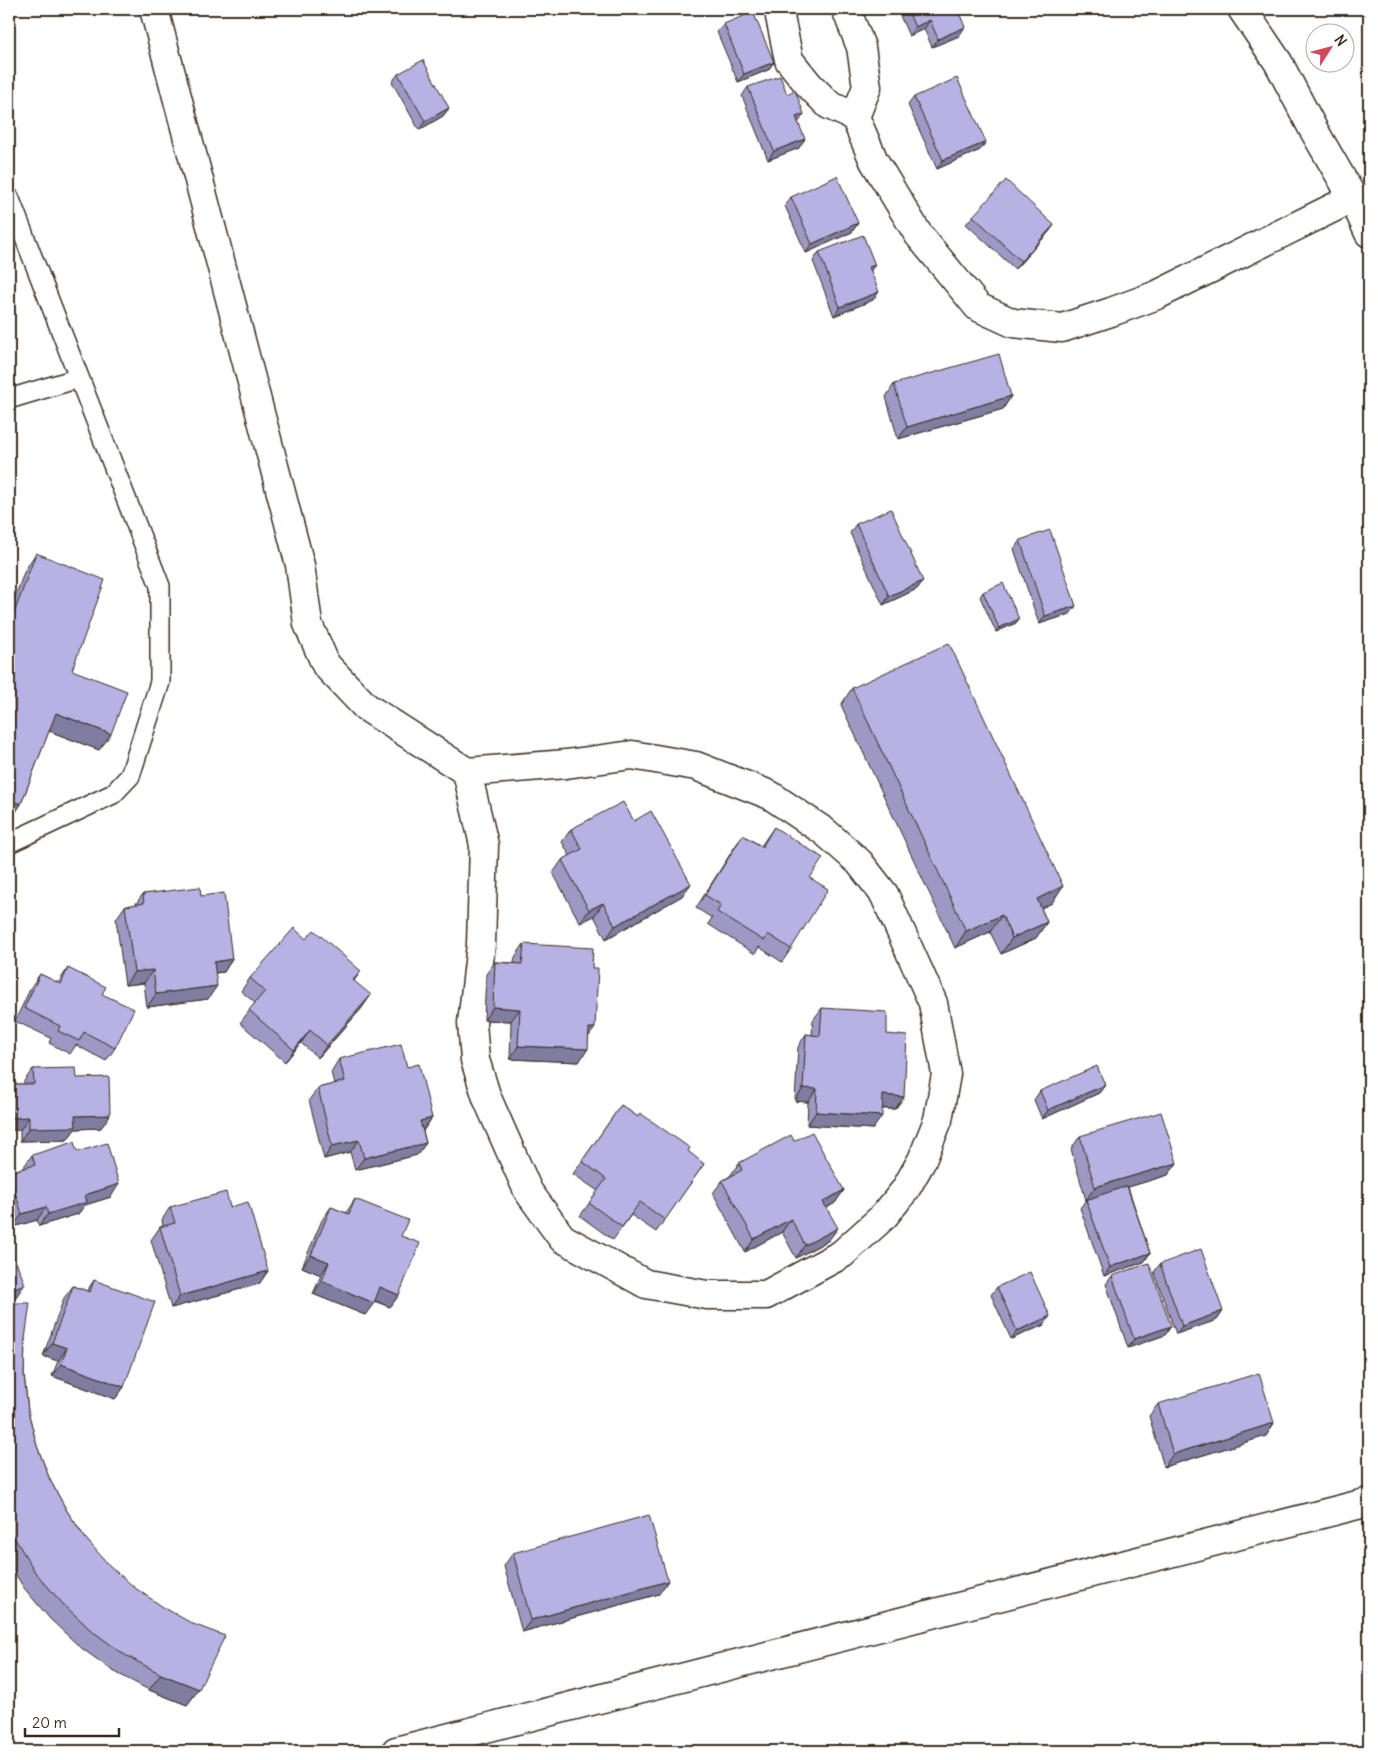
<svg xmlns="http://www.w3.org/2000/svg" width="1378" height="1760" viewBox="0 0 1378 1760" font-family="Delius,sans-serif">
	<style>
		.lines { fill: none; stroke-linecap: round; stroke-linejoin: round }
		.service-casing { stroke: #3b2a1e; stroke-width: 22 }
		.minor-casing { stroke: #3b2a1e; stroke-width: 31 }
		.service { stroke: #fff; stroke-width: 19 }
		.minor { stroke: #fff; stroke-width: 28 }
		.wall { fill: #9d99c4; stroke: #3b2a1e }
		.shaded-wall { fill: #7f7da0; stroke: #3b2a1e }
		.building { fill: #b6b2e4; stroke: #3b2a1e }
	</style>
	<rect width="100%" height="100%" fill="#fff"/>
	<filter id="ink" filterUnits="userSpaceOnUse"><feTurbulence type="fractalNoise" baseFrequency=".02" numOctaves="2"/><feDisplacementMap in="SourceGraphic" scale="10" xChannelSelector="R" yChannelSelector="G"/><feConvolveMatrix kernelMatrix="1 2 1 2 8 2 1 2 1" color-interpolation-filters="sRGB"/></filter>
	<g filter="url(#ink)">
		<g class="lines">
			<!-- service casing -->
			<g class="service-casing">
				<path id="service" d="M9,197L160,586V682L130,776L113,794L9,843
					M9,399L79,378"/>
			</g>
			<!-- minor casing -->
			<g class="minor-casing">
				<path id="minor" d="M154,9L300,565L308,624L326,665L366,707L467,772L566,764L632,755L696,766L770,795L825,832L859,862L884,894L933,1003L946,1074L938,1120L922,1160L905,1190L884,1216L842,1254L766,1295H707L646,1284L562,1238L528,1191L487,1098L475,1060L472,1023L481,944L484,845L467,772
					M781,9L780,17L789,60L809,85L829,105L855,117L874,161L918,234L978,307L1013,323L1062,328L1111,312L1157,295L1353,198
					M846,9L861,47L867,87L855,117
					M1242,9L1278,62L1312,127L1353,198L1369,233
					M396,1751L1369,1502"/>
			</g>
			<!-- service -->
			<use href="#service" class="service"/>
			<!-- minor -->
			<use href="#minor" class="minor"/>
		</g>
		<!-- wall -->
		<path class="wall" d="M897,9H965L960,15L959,36L932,47L924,29L909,36Z
			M724,24L774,62L768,70L738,82L717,32Z
			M398,74L449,108L443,116L419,130L392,82Z
			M748,87L798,123L799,148L768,160L742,96Z
			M914,97L986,142L980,150L937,169L908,105Z
			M791,197L858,223L852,232L806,253L785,206Z
			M973,216L1054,225L1048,233L1015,269L966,224Z
			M819,252L871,271L873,300L834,316L813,261Z
			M894,384L1011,396L1003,409L898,439L886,397Z
			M856,524L923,581L917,589L883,605L850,533Z
			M1020,540L1070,614L1039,624L1014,549Z
			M36,553L72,670L111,734L99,750L49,731L21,804L10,821H9V613L25,570Z
			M983,592L1016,623L996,632L980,597Z
			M852,688L1052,903L1041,908L1047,922L1036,938L1001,954L990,932L955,948L841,705Z
			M634,821L682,896L606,939L594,916L580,923L553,873L562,860L570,856L562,842L571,829Z
			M774,827L810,878L791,949L782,962L759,947L755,954L708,924L712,918L696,908L734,848L743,835L761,846Z
			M143,894L201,896L232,959L224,972L215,973L208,999L147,1007L144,983L125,985L116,919L125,906L135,905Z
			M306,939L361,971L354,981L362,1008L318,1058L301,1043L285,1062L240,1023L255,1003L241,991L250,978Z
			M524,944L588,1037L579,1062L510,1059L511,1021L484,1020L486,974L495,962L514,963L515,957Z
			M68,968L102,994L115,1048L106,1061L76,1045L70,1054L49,1043L51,1038L15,1021L31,987L40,974L58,983Z
			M822,1008L887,1034L904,1097L895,1109H882L873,1129L807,1125L808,1102L795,1101L798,1047L806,1034L812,1035L813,1020Z
			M339,1059L407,1067L432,1118L423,1131L426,1143L417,1155L355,1170L350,1152L324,1159L309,1100L318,1088L334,1084L331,1072Z
			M33,1069L77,1078L101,1128L75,1129L67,1140L20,1141V1130H9V1088L11,1084H24V1081Z
			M1105,1085L1099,1093L1042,1119L1034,1100L1040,1091Z
			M621,1105L704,1164L656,1232L631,1215L613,1240L580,1216L598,1191L573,1174Z
			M1080,1136L1177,1163L1168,1175L1128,1187L1150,1253L1144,1262L1104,1276L1080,1208L1086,1200L1071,1149Z
			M794,1141L844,1190L835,1203L827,1208L829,1240L796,1258L782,1232L745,1252L713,1193L722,1181L730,1176L739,1163Z
			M77,1152L111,1197L85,1205L78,1214L39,1226L37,1220L13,1227L9,1212V1172L23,1168L32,1155Z
			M355,1199L401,1236L399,1295L390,1307L374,1301L365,1315L313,1294L321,1275L302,1267L322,1220L331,1207L346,1213Z
			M170,1207H230L268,1271L259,1284L171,1308L151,1240L160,1227L163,1226L162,1220Z
			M1160,1264L1223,1311L1217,1320L1176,1334L1154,1272Z
			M1112,1276L1171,1326L1165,1335L1128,1348L1106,1284Z
			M94,1280L124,1387L115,1399L52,1376L58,1361L43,1356L64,1298L73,1286L87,1291Z
			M997,1287L1044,1325L1011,1339L991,1295Z
			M9,1303L25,1339L24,1375L28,1411L37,1446L50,1480L67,1511L86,1539L199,1689L187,1705L149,1690L113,1671L80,1647L50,1619L24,1588L9,1564Z
			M1158,1404L1274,1423L1266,1436L1164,1467L1149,1416Z
			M513,1553L659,1594L522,1632L504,1566Z"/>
		<!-- shaded-wall -->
		<path class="shaded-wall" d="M962,9H965L961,15L952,19L958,10Z
			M930,20L924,29L909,36L915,27Z
			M965,27L959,36L932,47L938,39Z
			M774,62L768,70L738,82L744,74Z
			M449,108L443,116L419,130L425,121Z
			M804,114L798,123L790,126L796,117Z
			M805,139L799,148L768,160L774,151Z
			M986,142L980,150L937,169L943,160Z
			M858,223L852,232L806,253L812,244Z
			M1054,225L1048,233L1015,269L1021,261Z
			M875,265L869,273V267Z
			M879,292L873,300L834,316L840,307Z
			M1011,396L1003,409L898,439L907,427Z
			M923,581L917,589L883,605L889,596Z
			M1076,606L1070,614L1039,624L1045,616Z
			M1019,619L1016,623L996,632L999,628Z
			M56,713L111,734L99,750L44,729Z
			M9,800L21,804L10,821H9Z
			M691,884L682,896L606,939L615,926Z
			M1063,886L1052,903L1026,915L1037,899Z
			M603,903L594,916L580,923L589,910Z
			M1002,915L990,932L955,948L966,931Z
			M1047,922L1036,938L1001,954L1012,938Z
			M232,959L224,972L205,974L214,962Z
			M153,970L144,983L125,985L134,972Z
			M217,986L208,999L147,1007L156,994Z
			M371,995L362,1008L318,1058L327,1045Z
			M493,1007L520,1009L511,1021L484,1020Z
			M589,1028H595L586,1040Z
			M310,1030L301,1043L285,1062L294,1050Z
			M518,1046L588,1049L579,1062L510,1059Z
			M1105,1085L1099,1093L1042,1119L1048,1110Z
			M803,1088L817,1089L808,1102L795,1101Z
			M883,1095L904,1097L895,1109L874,1108Z
			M816,1112L882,1116L873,1129L807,1125Z
			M110,1115L101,1128L75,1129L67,1140L20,1141L29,1128L75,1116Z
			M29,1117L20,1130H9V1123L12,1118Z
			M432,1118L423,1130L411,1134L420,1121Z
			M359,1140L350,1152L324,1159L332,1146Z
			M426,1143L417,1155L355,1170L364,1158Z
			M1177,1163L1168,1175L1086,1200L1095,1187Z
			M119,1184L111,1197L85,1205L78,1214L39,1226L48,1214L85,1195Z
			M844,1190L835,1203L815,1214L823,1202Z
			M46,1207L37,1220L13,1227L22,1214Z
			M791,1219L782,1232L745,1252L754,1239Z
			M838,1228L829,1240L796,1258L805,1245Z
			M1150,1253L1144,1262L1104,1276L1110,1267Z
			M311,1255L329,1262L321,1275L302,1267Z
			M268,1271L259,1284L171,1308L180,1296Z
			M322,1281L374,1303L365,1315L313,1294Z
			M25,1284L16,1297L9,1299V1290Z
			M380,1287L399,1295L390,1307L371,1299Z
			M1223,1311L1217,1320L1176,1334L1182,1326Z
			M1050,1316L1044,1325L1011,1339L1017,1331Z
			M1171,1326L1165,1335L1128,1348L1134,1339Z
			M52,1343L67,1348L58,1361L43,1356Z
			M61,1364L124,1387L115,1399L52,1376Z
			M1274,1423L1266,1436L1164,1467L1173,1454Z
			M668,1581L659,1594L522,1632L531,1620Z
			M161,1674L199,1689L187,1705L149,1690Z"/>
		<!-- building -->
		<path class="building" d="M907,9H962L958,10L965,27L938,39L930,20L915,27Z
			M753,12L774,62L744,74L724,24Z
			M423,60L449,108L425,121L398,74Z
			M780,76L787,94L795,90L804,114L796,117L805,139L774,151L748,87Z
			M957,78L986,142L943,160L914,97Z
			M837,176L858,223L812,244L791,197Z
			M1006,180L1054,225L1021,261L973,216Z
			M863,235L875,265L869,267L879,292L840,307L819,252Z
			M999,354L1011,396L907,427L894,384Z
			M891,509L923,581L889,596L856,524Z
			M1050,530L1076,606L1045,616L1020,540Z
			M36,553L105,580L72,670L127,691L111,734L56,713L21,804L9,800V627Z
			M1003,583L1019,619L999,628L983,592Z
			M949,643L1063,886L1037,899L1047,922L1012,938L1002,915L966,931L852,688Z
			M623,802L634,821L651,811L691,884L615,926L603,903L589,910L562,860L582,849L571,829Z
			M774,827L823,858L810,878L828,889L791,949L768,934L764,941L717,912L721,905L705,895L743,835L762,847Z
			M200,887L201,896L224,893L232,959L214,962L217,986L156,994L153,970L134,972L125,906L144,903L143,894Z
			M294,928L306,939L314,930L361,971L353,980L371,995L327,1045L310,1030L294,1050L249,1010L265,991L250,978Z
			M524,944L593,948L592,968H598L595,1028H589L588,1049L518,1046L520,1009L493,1007L495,962L522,964Z
			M68,968L106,987L102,994L134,1009L115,1048L84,1032L79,1041L58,1031L60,1026L24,1008L40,974L61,984Z
			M822,1008L887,1012V1034L907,1036L904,1097L883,1095L882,1116L816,1112L817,1089L803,1088L806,1034L820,1036Z
			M401,1044L407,1067L419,1064L432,1118L420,1121L426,1143L364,1158L359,1140L332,1146L318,1088L345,1081L339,1059Z
			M1097,1066L1105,1085L1048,1110L1040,1091Z
			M76,1068L77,1078L109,1077L110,1115L75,1116L76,1127L29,1128V1117L12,1118L11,1084H34L33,1069Z
			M621,1105L638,1117L640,1113L690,1148L688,1151L704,1164L665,1220L640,1202L622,1227L589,1203L606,1179L582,1161Z
			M1161,1112L1177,1163L1095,1187L1080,1136Z
			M812,1132L844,1190L823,1202L838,1228L805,1245L791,1219L754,1239L722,1181L742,1170L739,1163L791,1135L794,1141Z
			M74,1142L77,1152L107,1143L119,1184L85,1195L87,1202L48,1214L46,1207L22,1214L9,1172L35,1165L32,1155Z
			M1127,1186L1150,1253L1110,1267L1086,1200Z
			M226,1192L230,1207L248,1202L268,1271L180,1296L160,1227L175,1223L170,1207Z
			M355,1199L408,1220L401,1236L420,1243L399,1295L380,1287L374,1303L322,1281L329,1262L311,1255L331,1207L349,1214Z
			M9,1245L25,1284L9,1290Z
			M1201,1249L1223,1311L1182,1326L1160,1264Z
			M1149,1263L1171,1326L1134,1339L1112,1276Z
			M1030,1272L1050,1316L1017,1331L997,1287Z
			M94,1280L155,1302L124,1387L61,1364L67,1348L52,1343L73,1286L90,1292Z
			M9,1303H30L25,1339L24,1375L28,1411L37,1446L50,1480L67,1511L86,1539L109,1565L135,1588L163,1607L193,1624L225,1636L199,1689L161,1674L125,1655L92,1631L62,1603L35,1572L14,1537L9,1528Z
			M1259,1373L1274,1423L1173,1454L1158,1404Z
			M649,1515L668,1581L531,1620L513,1553Z"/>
	</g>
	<!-- margin -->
	<rect width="1378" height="1760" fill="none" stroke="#fff" stroke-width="30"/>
	<rect x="15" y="15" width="1348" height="1730" fill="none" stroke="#3b2a1e" stroke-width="2" filter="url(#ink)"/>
	<!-- north arrow -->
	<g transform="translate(1330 48) rotate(54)"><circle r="24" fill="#ffffff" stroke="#b1aaa5"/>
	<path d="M0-4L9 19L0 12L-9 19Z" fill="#d1495b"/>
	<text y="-8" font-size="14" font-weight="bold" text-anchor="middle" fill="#3b2a1e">N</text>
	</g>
	<!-- scale -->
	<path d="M25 1728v8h94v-8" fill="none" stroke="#3b2a1e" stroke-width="2.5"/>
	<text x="32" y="1728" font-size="15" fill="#3b2a1e" stroke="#ffffff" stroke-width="4" paint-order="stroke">20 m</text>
</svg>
